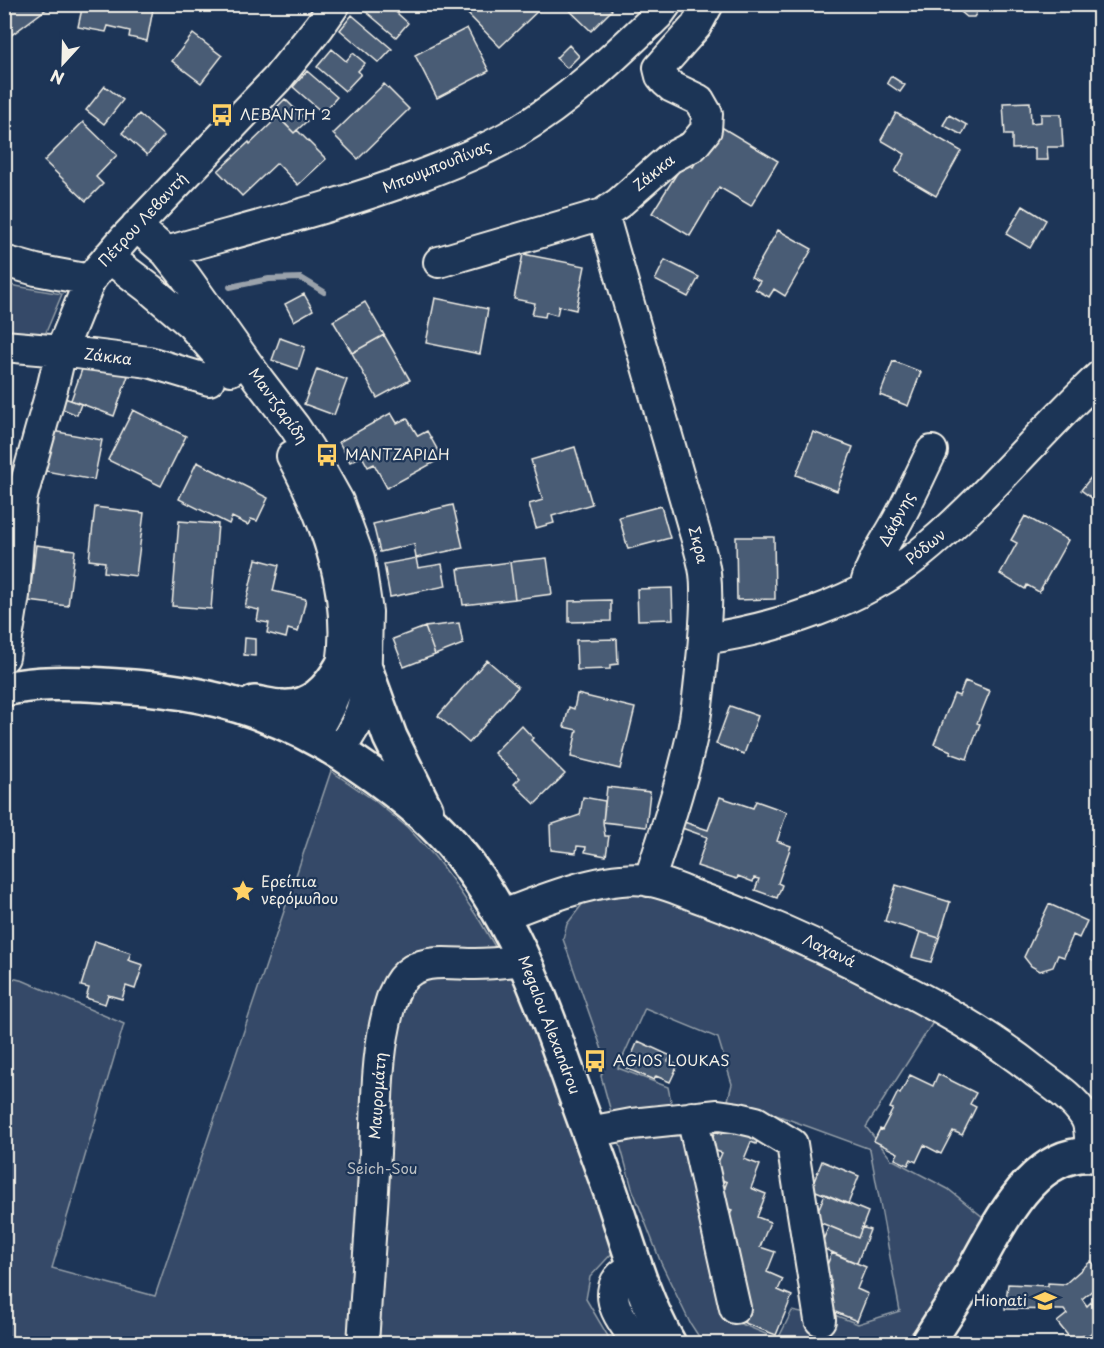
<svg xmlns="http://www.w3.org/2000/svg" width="1104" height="1348" viewBox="0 0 1104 1348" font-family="'Playpen Sans',sans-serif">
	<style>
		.green { fill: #354a67; stroke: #949ea8; stroke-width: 1.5; fill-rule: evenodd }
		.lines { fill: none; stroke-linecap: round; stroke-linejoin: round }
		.stream { stroke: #9aa2ab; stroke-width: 6 }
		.building { fill: #485b74; stroke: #f4f1e8; stroke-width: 1.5 }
		.minor-casing { stroke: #f4f1e8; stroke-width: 34 }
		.major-casing { stroke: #f4f1e8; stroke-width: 38 }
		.minor { stroke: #1d3557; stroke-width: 30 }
		.major { stroke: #1d3557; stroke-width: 33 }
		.labels { text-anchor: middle; stroke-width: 4.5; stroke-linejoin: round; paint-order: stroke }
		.poi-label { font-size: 15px; fill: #f4f1e8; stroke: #1d3557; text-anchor: start }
		.street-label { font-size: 15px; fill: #f4f1e8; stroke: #1d3557 }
		.park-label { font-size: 15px; fill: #bbbfc1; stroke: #1d3557 }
	</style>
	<rect width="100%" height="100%" fill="#1d3557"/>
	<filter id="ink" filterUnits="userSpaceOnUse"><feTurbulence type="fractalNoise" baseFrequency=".0167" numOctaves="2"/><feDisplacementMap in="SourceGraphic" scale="12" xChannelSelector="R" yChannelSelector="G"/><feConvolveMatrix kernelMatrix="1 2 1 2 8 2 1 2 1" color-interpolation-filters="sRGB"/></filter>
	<g filter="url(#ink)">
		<!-- green -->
		<path class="green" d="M4,284L62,294L44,337L5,333Z
			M331,771L375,801L407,827L435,857L453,881L480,921L521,991L614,1251L590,1277L586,1299L612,1343H5L4,976L24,981L124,1024L52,1268L155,1296Z
			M629,890L681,899L937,1016L866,1127L891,1159L948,1189L984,1218C960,1262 937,1306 903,1343H703L690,1323L661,1263L632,1188L601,1076L606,1061L563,939L567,924L584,902ZM645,1008L718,1038L732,1084L728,1100L782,1117L870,1149L900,1311L858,1324L832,1314L830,1319L792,1311L778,1339L734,1321L727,1300L712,1281L707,1212L693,1130L676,1126L668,1087L618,1068Z"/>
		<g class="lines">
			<!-- stream -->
			<path class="stream" d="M230,287L269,279L301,278L324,292"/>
		</g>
		<!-- building -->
		<path class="building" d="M4,4H53L6,39Z
			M83,4H154L147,41L129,37L130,31L108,26L106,32L78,27Z
			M387,4L408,23L396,37L358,5Z
			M476,4H545L500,47L467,13Z
			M563,4H606L612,10L591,31Z
			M931,4H974L976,14L974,17H967L955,7L937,8Z
			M352,15L392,49L379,63L340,30Z
			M467,28L489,71L437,98L415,55Z
			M193,34L222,56L201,83L172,61Z
			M569,45L579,56L567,68L556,58Z
			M332,49L346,61L353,53L365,63L358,71L361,74L345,91L317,67Z
			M307,71L337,97L323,113L293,87Z
			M891,76L905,85L900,92L887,83Z
			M384,84L409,109L358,159L333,134Z
			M105,86L123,100L104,124L86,110Z
			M285,99L307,121L294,133L273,111Z
			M1030,102L1031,123L1041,122V114H1061L1063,147H1047L1048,160H1035V148L1012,149V135H1005L1003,103Z
			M896,113L961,151L936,196L895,172L905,154L881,140Z
			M139,114L164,136L147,155L122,133Z
			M949,115L967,125L962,135L943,125Z
			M278,117L294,133L297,130L326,159L298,185L277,163L242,196L218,171L249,142L250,144Z
			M83,122L117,155L96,177L103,184L86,201L44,161Z
			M718,125L778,161L751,206L719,187L690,236L652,213L684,162L693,167Z
			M1023,206L1046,220L1030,248L1006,234Z
			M778,230L812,249L785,296L774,289L769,297L755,289L760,281L751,277Z
			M523,254L585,266L576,310L559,306L557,315L546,312L545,317L532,315L535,303L514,299Z
			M665,260L699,277L688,297L655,280Z
			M304,294L313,310L294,321L285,304Z
			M435,298L488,309L480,354L426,343Z
			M365,302L384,335L352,353L333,321Z
			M384,335L410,380L377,398L352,353Z
			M280,338L305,347L298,369L272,360Z
			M85,361L128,376L114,416L71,400Z
			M893,361L921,372L908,406L880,395Z
			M317,369L347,380L334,415L304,404Z
			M62,397L81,404L77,415L58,407Z
			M133,410L186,436L161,486L108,460Z
			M391,413L397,423L407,418L418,436L427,431L442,458L387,488L374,464L368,467L362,456L350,462L339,442Z
			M47,430L102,440L94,480L40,470Z
			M813,432L853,447L837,491L796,475Z
			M575,447L592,504L552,516L554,523L536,528L529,504L543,500L531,460Z
			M197,462L268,498L257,521L251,519L248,525L232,517L229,524L179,499Z
			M1100,466V504L1081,490Z
			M453,505L463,548L416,558L414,544L380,552L373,524Z
			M661,506L670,538L628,549L619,517Z
			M95,507L144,513L136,576L104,572L105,562L89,560Z
			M1025,516L1068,540L1039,592L1027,585L1025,589L1000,574L1017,543L1011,540Z
			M179,521L218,524L211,609L172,606Z
			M736,537H774L775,599L737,600Z
			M36,545L75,550L68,606L29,601Z
			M416,558L418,568L442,564L446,586L390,597L384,564Z
			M547,558L552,594L515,599L510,562Z
			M256,559L279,565L273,591L306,599L298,632L288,629L286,638L267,633L269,623L257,621L259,610L245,607Z
			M510,562L515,599L463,605L458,569Z
			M672,588L673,619L638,620L637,589Z
			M611,600V621L569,622V601Z
			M459,623L463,644L435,655L425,627Z
			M425,627L435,655L404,667L393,639Z
			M245,638L255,639V656L244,655Z
			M617,639L618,664L610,665V669L577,670L576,640Z
			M487,660L518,687L469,743L438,716Z
			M965,681L990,691L977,723L980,724L967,759L950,753L951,751L934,744L954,694L959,696Z
			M577,694L635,708L620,769L571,757L577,730L564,727L569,707L574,709Z
			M730,706L758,716L744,754L716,744Z
			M521,725L533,738L531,740L565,774L535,804L514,784L520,778L494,753Z
			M607,787L650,792L646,827L603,822Z
			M583,797L605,801L603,822L605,836H609L606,856L585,852L586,847L577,846L576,853L551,850L550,825L580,815Z
			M720,797L753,808L756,801L787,812L777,841L791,846L778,883L782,885L777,898L755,890L759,879L754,878L753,882L738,876L737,879L697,866L707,837L679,827L681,821L708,830Z
			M896,885L950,902L939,938L885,921Z
			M1049,904L1087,921L1079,938L1073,935L1064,957L1058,955L1053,967L1040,971L1031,966L1024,957Z
			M920,932L939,938L931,962L912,957Z
			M1100,938V964L1091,960L1096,950L1094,949Z
			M95,941L131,953L128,960L143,965L135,989L126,986L122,999L108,995L105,1004L86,998L89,988L81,986Z
			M638,1041L671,1056L668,1061L678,1065L670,1082L656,1076L654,1080L626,1068Z
			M938,1074L976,1093L970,1104L976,1107L962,1135L953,1131L941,1154L924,1145L916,1162L911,1159L908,1165L895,1159L898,1153L874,1141L880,1129L882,1130L893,1109L890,1108L898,1092L900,1094L910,1075L933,1086Z
			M727,1122L759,1135L756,1144L751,1142L744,1159L760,1165L751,1188L766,1194L757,1217L770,1222L760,1247L775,1252L767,1272L783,1279L778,1290L792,1296L776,1335L737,1320L733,1291L742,1268L728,1263L737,1240L723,1234L732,1210L718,1205L727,1182L712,1176L722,1153L708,1148L715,1131L722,1134Z
			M822,1161L859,1176L848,1204L811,1189Z
			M825,1194L868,1212L858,1238L814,1220Z
			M829,1226L858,1238L862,1227L870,1230L857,1263L820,1247Z
			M832,1253L866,1267L857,1289L868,1294L857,1321L821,1306L831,1281L822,1277Z
			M1091,1261L1100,1271V1284L1082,1299L1087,1306L1091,1302L1100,1312V1326L1086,1337L1084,1335L1074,1343L1057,1322L1067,1314L1064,1310L1005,1309L1008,1284L1048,1286V1283L1065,1284Z"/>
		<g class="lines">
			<!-- minor casing -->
			<g class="minor-casing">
				<path id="minor" d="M603,214L695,533C699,546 703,559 705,573C708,598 705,625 703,650C700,679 698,708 692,736C681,785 665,833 649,881
					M136,226L166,252L185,276L258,379L294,426L309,449L338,501L359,558L367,612L365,697L361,711L355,726L339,752
					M166,252C250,228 336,207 419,176C453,163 486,150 518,131C570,100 614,57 658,15L666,4
					M108,257L150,289L191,324L231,370
					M4,261L36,270L90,280
					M439,262L603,214L619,203L670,158L693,146L706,130L707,114L699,100L672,87L665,81L661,76L659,68L696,26L708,4
					M4,346L61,351L149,362L209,380
					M292,456C326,519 353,592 342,666C339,691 325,716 312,737
					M865,589C870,562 887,541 899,518C911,496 921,473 932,451
					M704,639C776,629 861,601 918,555C984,502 1037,434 1100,376
					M4,657L14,595L21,500L53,385L61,351L90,280L99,268L125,238L277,79L319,27L335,4
					M501,916C541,900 604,875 646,880C664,882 682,891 698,897C763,920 825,948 886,980C939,1007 990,1035 1037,1073C1053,1085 1073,1098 1084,1115C1092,1126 1090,1142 1090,1155
					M692,1117L735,1308
					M589,1132L632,1124L718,1115L739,1118L756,1122L792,1144L820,1320
					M636,1269C627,1270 621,1274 616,1282C605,1304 627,1327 639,1344
					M363,1344C367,1280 372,1216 375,1153C377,1111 376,1067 385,1025C389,1006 394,981 412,970C430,959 455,964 475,964C492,964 508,962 525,960"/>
			</g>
			<!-- major casing -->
			<g class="major-casing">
				<path id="major" d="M366,671L390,737L426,810
					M4,689C37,682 70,683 103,685C159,688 204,693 257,712C294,726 331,745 363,768C395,790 425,813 451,843C509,911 539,991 568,1074C582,1114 597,1153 611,1193C628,1243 642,1297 669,1344
					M254,703C263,704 273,707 282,707C311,709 329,689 342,666
					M927,1344C942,1320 958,1297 972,1273C998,1228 1034,1143 1100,1156"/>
			</g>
			<!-- minor -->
			<use href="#minor" class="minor"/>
			<!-- major -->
			<use href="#major" class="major"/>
		</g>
	</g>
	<!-- icons -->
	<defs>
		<g id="bus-bare" transform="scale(1.8)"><path d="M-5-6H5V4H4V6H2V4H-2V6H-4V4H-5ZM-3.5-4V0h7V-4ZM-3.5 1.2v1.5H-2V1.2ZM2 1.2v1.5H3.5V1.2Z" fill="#ffd166" stroke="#1d3557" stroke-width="2.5" paint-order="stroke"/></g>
		<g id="sight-bare" transform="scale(1.8)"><path d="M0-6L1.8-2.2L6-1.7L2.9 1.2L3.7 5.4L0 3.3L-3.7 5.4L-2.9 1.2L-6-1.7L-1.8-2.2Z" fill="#ffd166" stroke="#1d3557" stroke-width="2.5" paint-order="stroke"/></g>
		<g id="school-bare" transform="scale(1.8)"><path d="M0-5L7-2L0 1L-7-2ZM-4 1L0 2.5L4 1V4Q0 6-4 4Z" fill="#ffd166" stroke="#1d3557" stroke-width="2.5" paint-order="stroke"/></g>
	</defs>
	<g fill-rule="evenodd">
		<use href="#bus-bare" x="222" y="115"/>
		<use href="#bus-bare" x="327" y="455"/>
		<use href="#sight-bare" x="243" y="891"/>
		<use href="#bus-bare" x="595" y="1061"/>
		<use href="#school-bare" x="1045" y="1301"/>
	</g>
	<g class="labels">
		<!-- poi labels -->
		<g class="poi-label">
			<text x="240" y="120">ΛΕΒΑΝΤΗ 2</text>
			<text x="345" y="460">ΜΑΝΤΖΑΡΙΔΗ</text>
			<text x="261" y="887">Ερείπια<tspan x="261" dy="17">νερόμυλου</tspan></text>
			<text x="613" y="1066">AGIOS LOUKAS</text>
			<text x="1027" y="1306" text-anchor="end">Hionati</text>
		</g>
		<!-- street labels -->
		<g class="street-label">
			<text transform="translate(437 167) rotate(-22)" y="5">Μπουμπουλίνας</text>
			<text transform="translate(654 173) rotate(-39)" y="5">Ζάκκα</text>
			<text transform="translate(143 220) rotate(-47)" y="5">Πέτρου Λεβαντή</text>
			<text transform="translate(108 357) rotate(7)" y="5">Ζάκκα</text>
			<text transform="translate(278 406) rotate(54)" y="5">Μαντζαρίδη</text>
			<text transform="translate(897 519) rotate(-62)" y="5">Δάφνης</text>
			<text transform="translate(698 545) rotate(76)" y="5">Σκρα</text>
			<text transform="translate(926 547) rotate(-39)" y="5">Ρόδων</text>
			<text transform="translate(829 951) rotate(26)" y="5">Λαχανά</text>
			<text transform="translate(549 1025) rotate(69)" y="5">Megalou Alexandrou</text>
			<text transform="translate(378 1096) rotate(-86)" y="5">Μαυρομάτη</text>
		</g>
		<!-- park labels -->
		<g class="park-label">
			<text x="382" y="1174">Seich-Sou</text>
		</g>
	</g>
	<!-- margin -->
	<rect width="1104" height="1348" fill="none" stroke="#1d3557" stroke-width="24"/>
	<rect x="12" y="12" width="1080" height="1324" fill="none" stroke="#f4f1e8" stroke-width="2" filter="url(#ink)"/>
	<!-- north arrow -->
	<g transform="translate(63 63) rotate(202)" stroke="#1d3557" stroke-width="4.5" paint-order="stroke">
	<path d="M0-4.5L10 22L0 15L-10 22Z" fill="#f4f1e8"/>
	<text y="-9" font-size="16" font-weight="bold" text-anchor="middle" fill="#f4f1e8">N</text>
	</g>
</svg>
